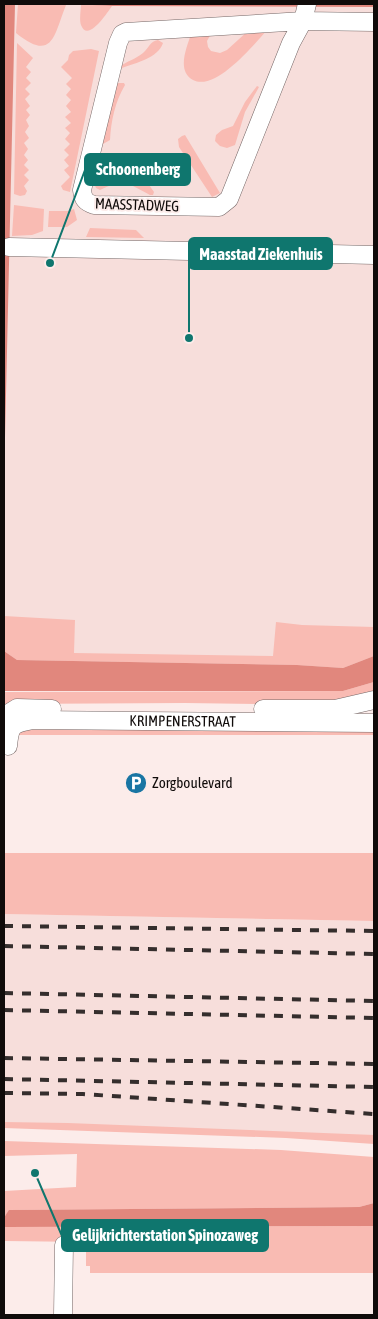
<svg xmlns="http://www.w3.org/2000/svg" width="378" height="1319" viewBox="0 0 378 1319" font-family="'Asap Condensed',sans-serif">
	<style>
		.built { fill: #f7dedb }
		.green { fill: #f9bbb3 }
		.water { fill: #e1877d }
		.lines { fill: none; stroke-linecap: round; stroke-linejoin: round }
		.street-casing { stroke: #766867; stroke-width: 19 }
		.street { stroke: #fff; stroke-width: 18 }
		.rail { stroke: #352e2d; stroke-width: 4; stroke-dasharray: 9 9; stroke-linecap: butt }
		.labels { text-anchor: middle; stroke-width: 4; stroke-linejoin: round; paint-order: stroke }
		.street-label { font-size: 15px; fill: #100b0a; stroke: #fcecea }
		.poi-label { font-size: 15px; fill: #100b0a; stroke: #fcecea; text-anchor: start }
		.leader { fill: none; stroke: #0f766e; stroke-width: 2 }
		.callout-dot { fill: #0f766e; stroke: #fcecea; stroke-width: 2 }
		.callout { fill: #0f766e; stroke: #0f766e; stroke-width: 2 }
		.callout-label { font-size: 16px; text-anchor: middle; font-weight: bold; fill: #fff }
	</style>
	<rect width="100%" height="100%" fill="#fcecea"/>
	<!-- built -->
	<path class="built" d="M4,4H374V671L4,674Z
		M4,914L374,921V1142L285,1136L4,1127Z"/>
	<!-- green -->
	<path class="green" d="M18,4L66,5C54,35 53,63 16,33Z
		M81,4L112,6C109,10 88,44 81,25C79,19 81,10 81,4Z
		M269,28C255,43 216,92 193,80C176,71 187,47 191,34L212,32L207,41L208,47L211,51L220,53L227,50L249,30Z
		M158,40L163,43C158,58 136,63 122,68L121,66C127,61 136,59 143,53C149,48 150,41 158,40Z
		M17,43L33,58L26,67L31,72L26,78L31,83L25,89L30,94L25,99L30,106L26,110L30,115L26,120L29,126L25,132L29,138L24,143L28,149L24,155L28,160L24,165L29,170L24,175L29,180L24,186L27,191L25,195L20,196L14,194Z
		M91,49L99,51L70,192L63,190L61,186L70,177L64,170L69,166L64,160L69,155L64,150L70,144L65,139L70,133L65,128L71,123L65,117L71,112L66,106L71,100L66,95L71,89L66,84L72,78L61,67L68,60L69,55L73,51Z
		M116,83H124L125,85C115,102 111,121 110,140L103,144H100Z
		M257,86L259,87L245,112L235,145L227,148L220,146L215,141L216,135L222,130L233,126L245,102Z
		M185,135L220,193L212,197L179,147L178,139L182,136Z
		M124,153L128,155L154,192L153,195H150C126,183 126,178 100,190L96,188C95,185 94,184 94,180C96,172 116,154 124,153Z
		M14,205L44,209L43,231L32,235L12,236Z
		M74,209L77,220L67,227H48L49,211H68Z
		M90,228L136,230L144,238L86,237Z
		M4,616L75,620L74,653L273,656L276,622L302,625L374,627V656L343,668L297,665L17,660L4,651Z
		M374,682V693L321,705L185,703L4,704V692L343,691Z
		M22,728L374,731V735H18Z
		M4,853H374V921L4,914Z
		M4,1122L68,1123L374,1135V1144L286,1138L4,1128Z
		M4,1141L281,1150L374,1157V1203L359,1207L10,1210L5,1216L4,1226V1191L76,1187L77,1154L4,1156Z
		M374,1226V1273H90V1266H86V1242L4,1241V1227Z"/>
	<!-- water -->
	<path class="water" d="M4,4H15L4,481Z
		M73,4H374V7L112,6Z
		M4,649V651L17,660L297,665L343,668L374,656V682L343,691H4Z
		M374,1203V1226L4,1227L5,1216L9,1210L359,1207Z"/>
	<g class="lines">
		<!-- street casing -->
		<g class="street-casing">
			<g id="street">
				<path d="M307,4L303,21L374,22"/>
				<path d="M303,21L291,43L229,199L219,207L94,205C85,202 83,199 82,190L118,43L122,34L126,32Z"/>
				<path d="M9,247L374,255"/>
				<path d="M263,709H335L374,700"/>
				<path d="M4,716L17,708L52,709"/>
				<path id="s1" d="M8,746C10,725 12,724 33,720L374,723"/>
				<path d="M63,1315L64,1245"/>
			</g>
		</g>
		<!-- street -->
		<use href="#street" class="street"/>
		<!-- rail -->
		<path class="rail" d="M4,926L374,931
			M4,946L374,954
			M4,993L374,1001
			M4,1010L374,1018
			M4,1058L374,1064
			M4,1079L374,1087
			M4,1093L83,1094L374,1114"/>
	</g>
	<!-- icons -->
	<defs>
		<g id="parking-disc" transform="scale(1.125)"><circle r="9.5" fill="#1975a3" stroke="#fcecea"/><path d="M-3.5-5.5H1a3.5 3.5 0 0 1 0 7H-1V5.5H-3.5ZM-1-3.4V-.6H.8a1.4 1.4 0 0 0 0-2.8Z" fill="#fff"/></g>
	</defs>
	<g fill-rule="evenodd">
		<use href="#parking-disc" x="136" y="783"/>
	</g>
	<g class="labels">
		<!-- street labels -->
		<g class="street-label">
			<text transform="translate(137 205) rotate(2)" y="5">MAASSTADWEG</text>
			<text dy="5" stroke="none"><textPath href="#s1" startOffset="191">KRIMPENERSTRAAT</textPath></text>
		</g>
		<!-- poi labels -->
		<g class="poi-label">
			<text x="152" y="788">Zorgboulevard</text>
		</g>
	</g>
	<!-- callouts -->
	<path class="leader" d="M50 263L85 170M189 338L189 254M35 1173L62 1236"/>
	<g class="callout-dot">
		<circle cx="50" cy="263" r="5"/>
		<circle cx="189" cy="338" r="5"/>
		<circle cx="35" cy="1173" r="5"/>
	</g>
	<g class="callout">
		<rect x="85" y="154" width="105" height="31" rx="5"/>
		<rect x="189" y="238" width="143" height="31" rx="5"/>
		<rect x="62" y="1220" width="206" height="31" rx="5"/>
	</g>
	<g class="callout-label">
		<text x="138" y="175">Schoonenberg</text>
		<text x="261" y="260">Maasstad Ziekenhuis</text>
		<text x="165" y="1241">Gelijkrichterstation Spinozaweg</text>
	</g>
	<!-- border -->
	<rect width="378" height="1319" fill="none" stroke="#100b0a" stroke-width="10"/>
</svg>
